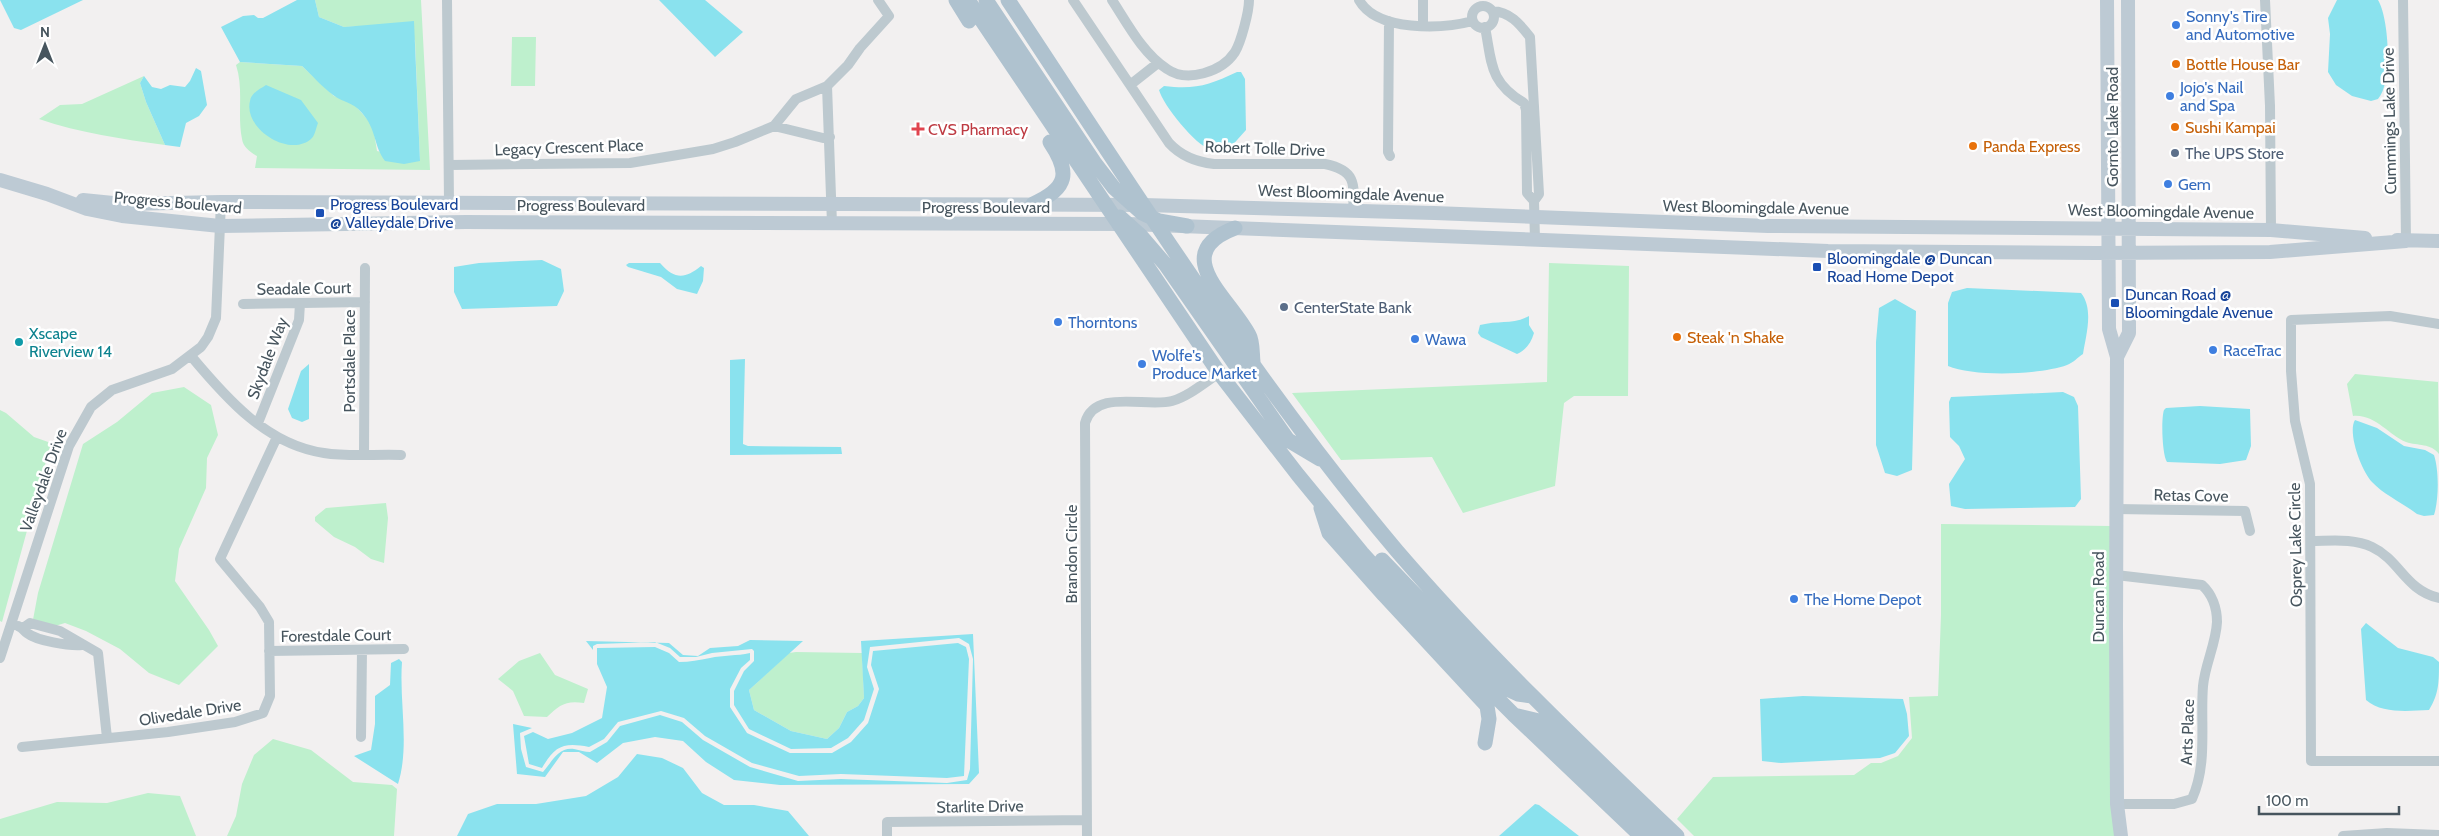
<svg xmlns="http://www.w3.org/2000/svg" width="2439" height="836" viewBox="0 0 2439 836" font-family="Cabin,sans-serif">
	<style>
		.green { fill: #bef0cd }
		.water { fill: #8ae2ee }
		.lines { fill: none; stroke-linecap: round; stroke-linejoin: round }
		.street { stroke: #bdc9cf; stroke-width: 10 }
		.secondary { stroke: #bdcad4; stroke-width: 14 }
		.primary { stroke: #afc2cf; stroke-width: 15 }
		.shop-dot { fill: #3f7fe0; stroke: #fff; stroke-width: 2 }
		.food-dot { fill: #e8710a; stroke: #fff; stroke-width: 2 }
		.health-dot { fill: #e0444e; stroke: #fff; stroke-width: 2 }
		.service-dot { fill: #5c6f8a; stroke: #fff; stroke-width: 2 }
		.transit-dot { fill: #1a4fb4; stroke: #fff; stroke-width: 2 }
		.culture-dot { fill: #0f9aa8; stroke: #fff; stroke-width: 2 }
		.labels { text-anchor: middle; stroke-width: 5; stroke-linejoin: round; paint-order: stroke }
		.shop-label { font-size: 16px; fill: #366cbe; stroke: #fff; text-anchor: start }
		.food-label { font-size: 16px; fill: #c56008; stroke: #fff; text-anchor: start }
		.street-label { font-size: 16px; fill: #47555e; stroke: #fff }
		.health-label { font-size: 16px; fill: #be3a42; stroke: #fff; text-anchor: start }
		.service-label { font-size: 16px; fill: #4e5e75; stroke: #fff; text-anchor: start }
		.transit-label { font-size: 16px; fill: #164399; stroke: #fff; text-anchor: start }
		.culture-label { font-size: 16px; fill: #0d838f; stroke: #fff; text-anchor: start }
	</style>
	<rect width="100%" height="100%" fill="#f2f0f0"/>
	<!-- green -->
	<path class="green" d="M315,0H421L430,170L255,168L257,156C250,152 243,147 242,139C237,114 244,89 236,65L240,62L302,66L334,96L354,104L373,126L377,151L420,161L415,40L367,26L344,27L319,17Z
		M512,37H536L535,86H511Z
		M144,76L140,83L146,102L165,145C122,139 80,133 39,119L60,105L82,104Z
		M1549,263L1629,266L1628,396H1574L1564,403L1555,486L1463,513L1432,457L1341,460L1292,393L1547,382Z
		M2355,374L2438,382L2439,454C2431,443 2418,446 2406,442C2389,436 2376,414 2353,416L2347,384Z
		M184,387L211,405L218,435L207,458L206,488L179,549L175,581L209,630L218,646L179,685L149,673L120,649L86,631L65,623L45,629L32,625L38,593L83,444L117,422L152,393Z
		M0,410L6,413L34,437L51,443L2,622L0,621Z
		M386,503L388,518L384,563L371,559L355,547L334,537L315,521V517L326,508Z
		M1941,524L2111,526L2116,836H1694L1677,819L1713,777L1854,775L1871,763H1881L1898,756L1912,738L1909,697L1938,696L1941,615Z
		M796,652L862,653L864,698L858,706L847,712L839,728L827,739L791,731L754,710L749,690L789,653Z
		M540,653L555,675L588,689L584,703C566,700 559,705 547,717L524,716L513,691L498,679L519,661Z
		M273,739L311,750L353,782L392,785L397,789L394,836H227L236,816L242,784L254,755Z
		M148,793L180,796L196,836H0V819L57,802L107,803Z"/>
	<!-- water -->
	<path class="water" d="M0,0H83L21,30L14,28Z
		M297,0H315L319,17L344,27L414,21L420,161L404,164L385,161C373,145 377,130 362,113C352,101 343,103 333,95C322,87 312,75 302,66L240,62L221,27L243,16L254,15L258,18H263Z
		M659,0H705L743,32L715,57Z
		M2337,0H2378C2389,18 2393,82 2378,99L2371,101L2352,96L2336,85L2328,72L2330,34L2328,18Z
		M196,68L201,71L207,105L199,116L186,123L180,147L165,145L146,102L140,83L144,76L152,87L161,89L170,85L185,87L190,81Z
		M1237,72H1241L1245,79L1246,130L1229,149C1223,149 1216,150 1210,149C1196,146 1163,105 1159,90L1164,86C1195,90 1209,85 1237,72Z
		M266,85L301,100L318,123C316,128 315,135 312,138C291,159 243,129 250,101C251,93 260,89 266,85Z
		M542,260L561,269L564,291L557,306L462,309L454,292V267L479,263Z
		M629,263H660C675,280 685,279 701,266L704,268L703,281L697,294L677,289L661,277L628,267L626,265Z
		M1967,288L2081,293C2094,309 2086,335 2083,354C2078,357 2073,363 2067,365C2040,375 1973,377 1948,366V303L1952,292Z
		M1895,299L1916,311L1912,470L1897,476L1885,473L1876,445V342L1879,308Z
		M1529,316V325L1534,333C1531,343 1526,350 1517,354L1481,337L1478,333L1480,325C1499,320 1512,325 1529,316Z
		M745,359L743,444L748,446L841,447L842,454L730,455V360Z
		M309,364V419L302,422L292,418L288,409L301,371Z
		M2063,392L2074,397L2078,406L2081,499L2075,507L1965,509L1951,506L1949,484L1965,459L1959,446L1950,437L1949,402L1951,397Z
		M2200,406L2250,409L2251,446L2246,460L2220,464L2167,462C2162,455 2161,418 2164,410L2166,408Z
		M2355,420L2377,428L2404,446L2425,450L2434,455C2439,470 2439,499 2434,515L2424,516L2417,514C2403,503 2384,495 2372,482C2362,472 2347,433 2355,420Z
		M2366,623L2398,648L2433,657L2439,662C2439,682 2439,694 2429,710C2408,711 2382,714 2366,700L2361,629Z
		M973,634L979,773L969,784L780,785L734,780L706,762L683,741L655,737L623,743L597,763L579,752H563L545,777L517,774L513,724L532,728L520,733L521,749L526,767L543,772C552,762 558,747 574,749C580,750 585,752 590,752L607,742L620,726L660,715L682,722L703,740L750,767L798,781L841,779L947,783L967,780L970,769L973,659L969,644L959,638L870,647L867,667L874,689L864,720L848,738L831,748L791,749L749,729L734,705V691L744,671L754,661V651L752,649L712,653L696,657H680L670,648L655,642L597,644L593,646V650L586,641L669,643L683,655L698,656L710,648L738,646L750,640L803,641L749,690L754,710L791,731L827,739L839,728L847,712L858,706L864,698L861,641Z
		M958,643L966,647L969,659L964,776L947,778L841,774L799,776L752,763L705,736L684,718L661,711L618,722L604,739L589,747C563,742 555,746 542,768L529,764L524,736L533,732L548,739L572,733L602,718L607,687L597,664V648L655,647L669,653L679,662C690,662 699,660 710,658C723,655 737,656 750,653V660L741,668L730,689V707L747,733L790,753H832L851,742L868,723L879,689L871,665L873,651Z
		M399,659L402,662C399,702 410,746 398,784L354,756L371,750L375,724V696L390,685L391,663Z
		M1803,696L1903,699L1907,714L1909,736L1895,753L1880,758L1781,763L1762,761L1760,699Z
		M637,754L662,758L683,768L702,793L724,805H754L788,811L809,836H457L468,814L497,804H536L586,796L618,777Z
		M1535,804L1539,805L1579,836H1499Z"/>
	<g class="lines">
		<!-- street -->
		<path class="street" d="M447,0L449,202
			M1073,0L1169,143C1181,156 1196,162 1214,164H1325C1355,170 1355,183 1353,210
			M1112,0C1127,23 1143,54 1167,69C1187,83 1222,72 1235,52C1241,42 1249,12 1249,0
			M1359,0C1377,32 1442,29 1473,21
			M1423,0V25
			M2265,0L2270,106L2271,230
			M2403,0L2406,241
			M1472 17a11 11 0 1 1 22 0a11 11 0 1 1-22 0Z
			M1492,11C1510,12 1519,23 1530,37L1539,194L1534,201L1535,240
			M1389,21L1388,152L1390,156
			M1485,27C1492,63 1489,82 1524,103L1526,110L1527,193L1534,201
			M1130,85L1158,63
			M827,86L832,224
			M774,126L823,138L830,137
			M450,165L630,163L713,149L735,142L774,126L796,99L827,86L848,65L860,48L889,16L878,0
			M243,304L365,302
			M2439,324L2390,316L2291,320V371L2295,421L2310,484L2311,761H2439
			M191,356C226,398 267,445 324,453C348,457 376,454 401,455
			M258,423L299,320L300,303
			M364,454L365,268
			M2116,509L2245,511L2250,531
			M2311,541C2331,541 2353,538 2372,547C2400,560 2405,590 2439,598
			M2116,575L2202,585C2212,594 2217,608 2217,622C2216,644 2205,664 2203,686C2200,724 2208,763 2192,799L2174,804H2117
			M18,626C23,628 23,630 27,633C37,641 69,646 82,645
			M23,628L30,623L60,631L98,653L107,738
			M269,651L404,649
			M0,658L69,446L91,407L112,390L172,369L201,347L208,337L216,318L221,202
			M361,737L362,650
			M22,747L168,732L235,722L263,713L270,696L269,622L260,607L220,559L277,437
			M887,836V822L1087,820
			M1087,836L1085,423C1095,388 1147,408 1172,401C1189,396 1204,383 1219,373
			M2343,836L2387,833L2439,835"/>
		<!-- secondary -->
		<path class="secondary" d="M2107,0L2109,329L2117,357L2116,626L2117,804L2121,836
			M0,180L47,194L87,209L122,216L220,226L466,222L1129,224L1828,251L2095,253L2270,252L2406,241
			M83,200L123,204L221,202L1143,205L1434,213L1768,226L2271,230L2365,238
			M2397,240L2439,241
			M2117,357L2129,333L2128,0"/>
		<!-- primary -->
		<path class="primary" d="M956,0L969,21
			M968,0L1219,373L1298,475L1362,553L1461,662L1513,714L1641,836
			M986,0L1094,162L1114,188L1142,213L1159,221L1187,226
			M1008,0C1132,187 1252,379 1397,551C1484,652 1580,744 1677,836
			M1033,204C1069,188 1070,172 1050,142
			M1120,217L1140,235L1165,264L1288,440L1320,459
			M1235,228C1167,254 1230,298 1249,335C1253,342 1252,354 1253,362
			M1321,508L1329,533L1384,595L1487,706L1489,719L1485,743
			M1382,560L1505,688L1518,694L1532,696
			M1514,715L1539,721L1659,836"/>
	</g>
	<!-- markers -->
	<g class="shop-dot">
		<circle cx="2176" cy="25" r="5"/>
		<circle cx="2170" cy="96" r="5"/>
		<circle cx="2168" cy="184" r="5"/>
		<circle cx="1058" cy="322" r="5"/>
		<circle cx="1415" cy="339" r="5"/>
		<circle cx="2213" cy="350" r="5"/>
		<circle cx="1142" cy="364" r="5"/>
		<circle cx="1794" cy="599" r="5"/>
	</g>
	<g class="food-dot">
		<circle cx="2176" cy="64" r="5"/>
		<circle cx="2175" cy="127" r="5"/>
		<circle cx="1973" cy="146" r="5"/>
		<circle cx="1677" cy="337" r="5"/>
	</g>
	<path class="health-dot" d="M915.5 121.5h5v5h5v5h-5v5h-5v-5h-5v-5h5z"/>
	<g class="service-dot">
		<circle cx="2175" cy="153" r="5"/>
		<circle cx="1284" cy="307" r="5"/>
	</g>
	<g class="transit-dot">
		<rect x="315" y="208" width="10" height="10" rx="2.5"/>
		<rect x="1812" y="262" width="10" height="10" rx="2.5"/>
		<rect x="2110" y="298" width="10" height="10" rx="2.5"/>
	</g>
	<circle class="culture-dot" cx="19" cy="342" r="5"/>
	<g class="labels">
		<!-- shop labels -->
		<g class="shop-label">
			<text x="2186" y="22">Sonny's Tire<tspan x="2186" dy="18">and Automotive</tspan></text>
			<text x="2180" y="93">Jojo's Nail<tspan x="2180" dy="18">and Spa</tspan></text>
			<text x="2178" y="190">Gem</text>
			<text x="1068" y="328">Thorntons</text>
			<text x="1425" y="345">Wawa</text>
			<text x="2223" y="356">RaceTrac</text>
			<text x="1152" y="361">Wolfe's<tspan x="1152" dy="18">Produce Market</tspan></text>
			<text x="1804" y="605">The Home Depot</text>
		</g>
		<!-- food labels -->
		<g class="food-label">
			<text x="2186" y="70">Bottle House Bar</text>
			<text x="2185" y="133">Sushi Kampai</text>
			<text x="1983" y="152">Panda Express</text>
			<text x="1687" y="343">Steak 'n Shake</text>
		</g>
		<!-- street labels -->
		<g class="street-label">
			<text transform="translate(2389 121) rotate(-91)" y="6">Cummings Lake Drive</text>
			<text transform="translate(2112 127) rotate(-90)" y="6">Gornto Lake Road</text>
			<text transform="translate(569 147) rotate(-2)" y="6">Legacy Crescent Place</text>
			<text transform="translate(1265 148) rotate(2)" y="6">Robert Tolle Drive</text>
			<text transform="translate(1351 193) rotate(2)" y="6">West Bloomingdale Avenue</text>
			<text transform="translate(178 202) rotate(5)" y="6">Progress Boulevard</text>
			<text x="581" y="211">Progress Boulevard</text>
			<text x="986" y="213">Progress Boulevard</text>
			<text transform="translate(1756 207) rotate(1)" y="6">West Bloomingdale Avenue</text>
			<text transform="translate(2161 211) rotate(1)" y="6">West Bloomingdale Avenue</text>
			<text transform="translate(304 288) rotate(-1)" y="6">Seadale Court</text>
			<text transform="translate(267 358) rotate(-69)" y="6">Skydale Way</text>
			<text transform="translate(349 361) rotate(-90)" y="6">Portsdale Place</text>
			<text transform="translate(43 480) rotate(-70)" y="6">Valleydale Drive</text>
			<text transform="translate(2191 495) rotate(1)" y="6">Retas Cove</text>
			<text transform="translate(2295 545) rotate(-91)" y="6">Osprey Lake Circle</text>
			<text transform="translate(1071 554) rotate(-90)" y="6">Brandon Circle</text>
			<text transform="translate(2098 597) rotate(-90)" y="6">Duncan Road</text>
			<text transform="translate(336 635) rotate(-1)" y="6">Forestdale Court</text>
			<text transform="translate(190 712) rotate(-9)" y="6">Olivedale Drive</text>
			<text transform="translate(2187 732) rotate(-88)" y="6">Arts Place</text>
			<text transform="translate(980 806) rotate(-1)" y="6">Starlite Drive</text>
		</g>
		<!-- health labels -->
		<g class="health-label">
			<text x="928" y="135">CVS Pharmacy</text>
		</g>
		<!-- service labels -->
		<g class="service-label">
			<text x="2185" y="159">The UPS Store</text>
			<text x="1294" y="313">CenterState Bank</text>
		</g>
		<!-- transit labels -->
		<g class="transit-label">
			<text x="330" y="210">Progress Boulevard<tspan x="330" dy="18">@ Valleydale Drive</tspan></text>
			<text x="1827" y="264">Bloomingdale @ Duncan<tspan x="1827" dy="18">Road Home Depot</tspan></text>
			<text x="2125" y="300">Duncan Road @<tspan x="2125" dy="18">Bloomingdale Avenue</tspan></text>
		</g>
		<!-- culture labels -->
		<g class="culture-label">
			<text x="29" y="339">Xscape<tspan x="29" dy="18">Riverview 14</tspan></text>
		</g>
	</g>
	<!-- north arrow -->
	<g transform="translate(45 45)" stroke="#ffffff" stroke-width="4" paint-order="stroke">
	<path d="M0-4L9 19L0 12L-9 19Z" fill="#47555e"/>
	<text y="-8" font-size="14" font-weight="bold" text-anchor="middle" fill="#47555e">N</text>
	</g>
	<!-- scale -->
	<path d="M2259 806v8h140v-8" fill="none" stroke="#47555e" stroke-width="2.5"/>
	<text x="2266" y="806" font-size="15" fill="#47555e" stroke="#ffffff" stroke-width="4" paint-order="stroke">100 m</text>
</svg>
